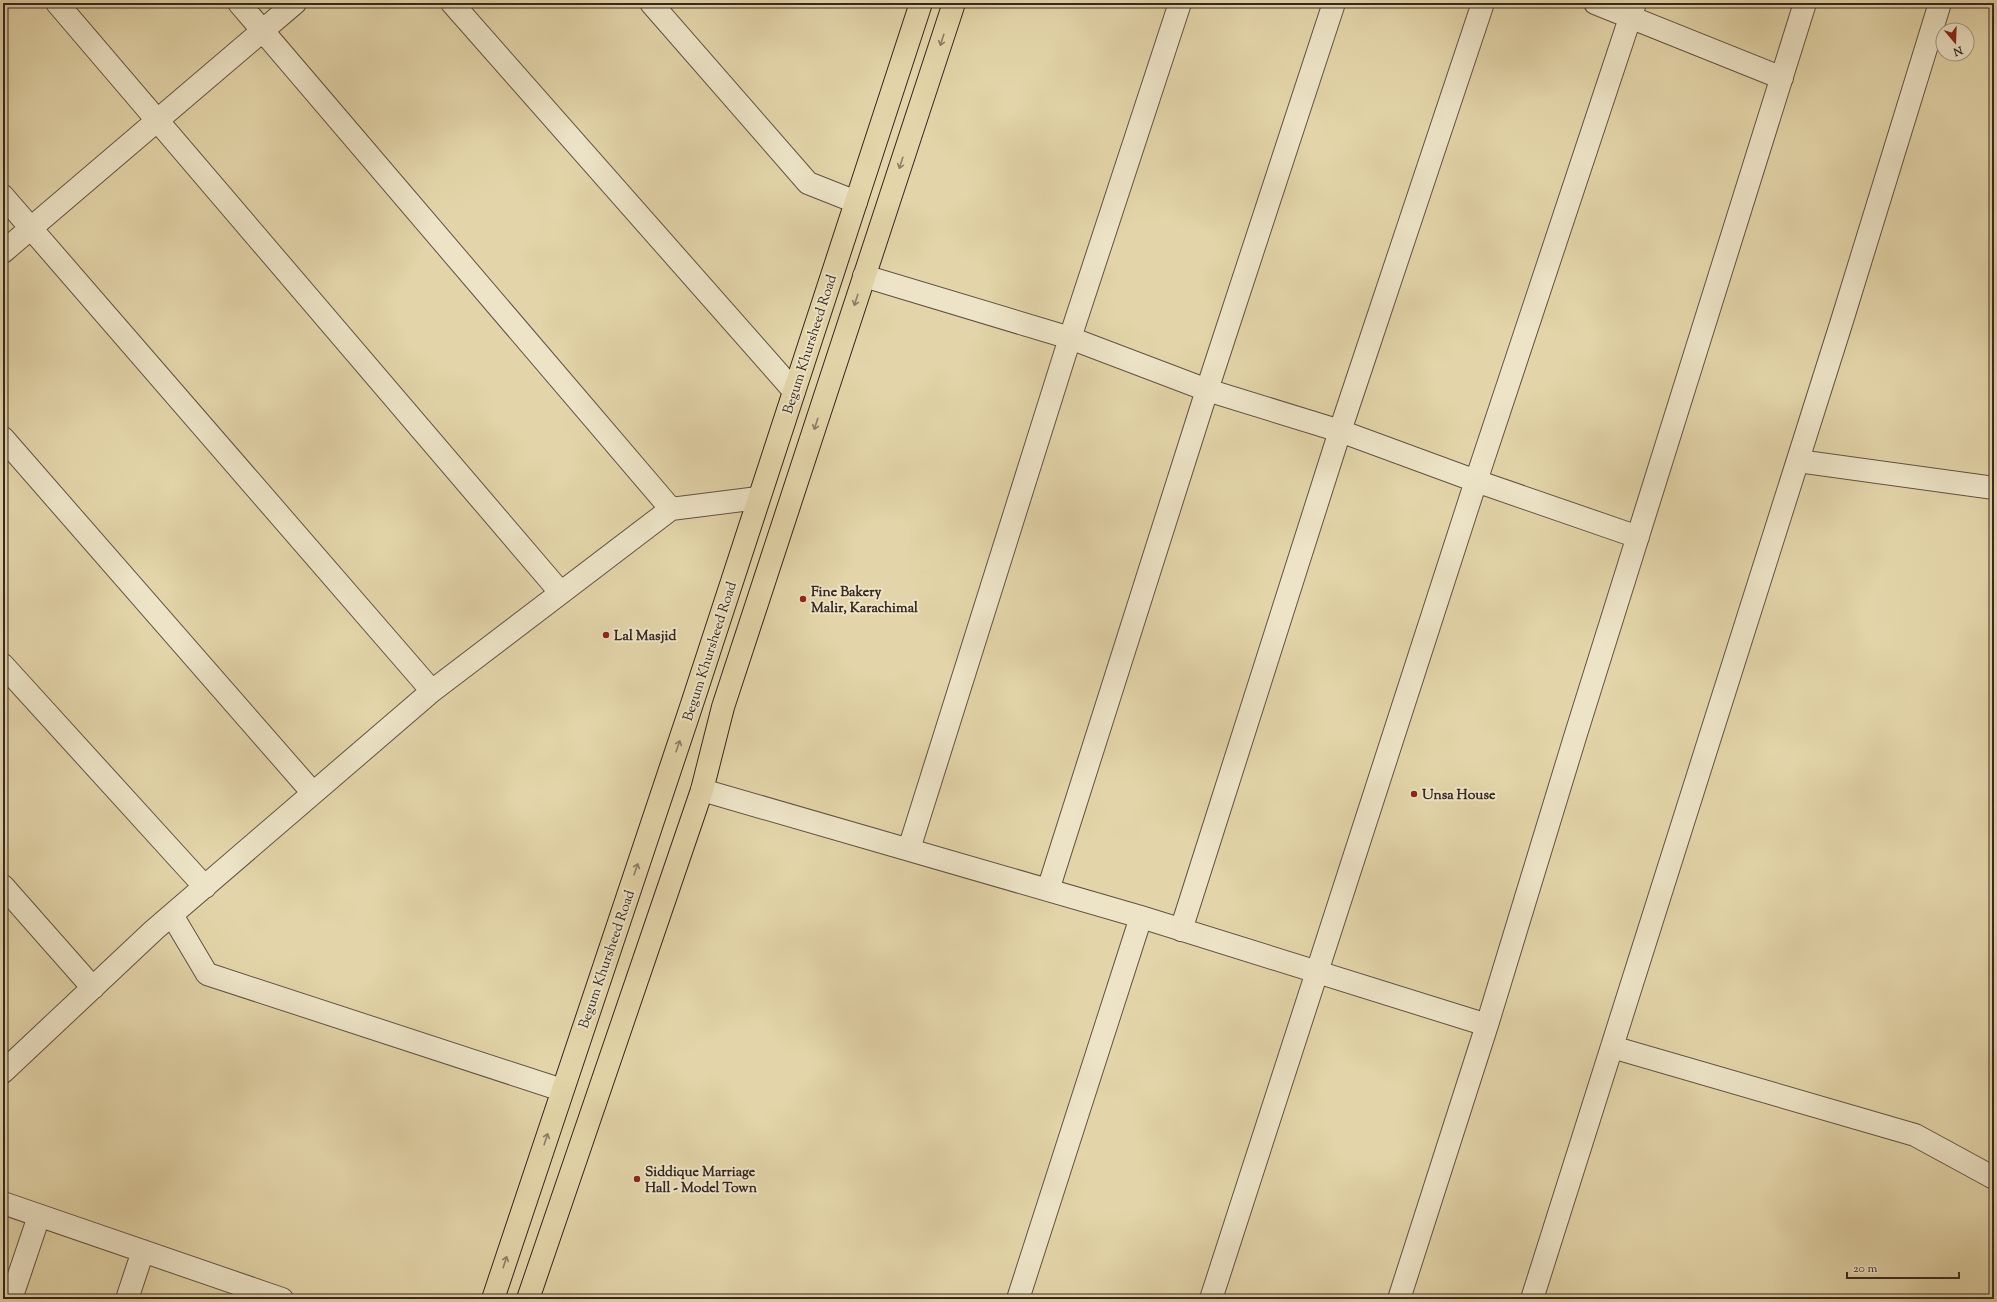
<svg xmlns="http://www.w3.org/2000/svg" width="1997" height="1302" viewBox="0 0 1997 1302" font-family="'Sorts Mill Goudy',serif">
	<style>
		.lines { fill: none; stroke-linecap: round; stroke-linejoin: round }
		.minor-casing { stroke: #625343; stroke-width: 24 }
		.major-casing { stroke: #372821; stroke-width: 24 }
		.minor { stroke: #ede4c7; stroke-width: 22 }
		.major { stroke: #e3d5a9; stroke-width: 22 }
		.oneway { stroke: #8d7e65 }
		.poi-dot { fill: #8f2418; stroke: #ede4c7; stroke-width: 1.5 }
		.labels { text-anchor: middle; stroke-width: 4; stroke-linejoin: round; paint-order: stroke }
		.street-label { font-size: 14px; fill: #372821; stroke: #ede4c7 }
		.poi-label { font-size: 14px; font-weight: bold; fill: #372821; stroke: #ede4c7; text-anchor: start }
	</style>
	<rect width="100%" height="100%" fill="#e3d5a9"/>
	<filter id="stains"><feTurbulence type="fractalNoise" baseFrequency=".005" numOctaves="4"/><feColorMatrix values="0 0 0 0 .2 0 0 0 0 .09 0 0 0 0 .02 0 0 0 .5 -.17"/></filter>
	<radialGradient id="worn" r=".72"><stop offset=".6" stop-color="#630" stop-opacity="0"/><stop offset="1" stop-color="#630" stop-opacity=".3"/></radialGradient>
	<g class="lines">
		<!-- minor casing -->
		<g class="minor-casing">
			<path id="minor" d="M57,3L561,593
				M239,3L671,509
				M452,3L794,391
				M651,3L808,183L856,202
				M1595,3L1782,78
				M3,196L432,691
				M3,252L295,3
				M864,276L1070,338L1207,390L1340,431L1476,481L1638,537
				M3,438L313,793
				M1798,461L1994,488
				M3,665L205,887
				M702,790L1141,917L1487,1025
				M909,849L1070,338L1180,3
				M3,886L93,988
				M1048,890L1207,390L1334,3
				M172,915L207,974L562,1090
				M1181,930L1340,431L1483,3
				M1612,1047L1915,1135L1994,1178
				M3,1072L154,930L432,691L671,509L758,498
				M3,1203L282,1299
				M11,1299L39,1216
				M127,1299L143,1251
				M1018,1299L1141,917
				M1211,1299L1476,481L1635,3
				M1399,1299L1487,1025L1575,737L1805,3
				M1532,1299L1841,324L1940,3"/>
		</g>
		<!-- major casing -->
		<g class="major-casing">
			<path id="major" d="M493,1299L691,707L921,3
				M528,1299L702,790L723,707L954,3"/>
		</g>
		<!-- minor -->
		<use href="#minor" class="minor"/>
		<!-- major -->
		<use href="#major" class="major"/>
	</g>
	<!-- one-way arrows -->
	<defs><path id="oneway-shaft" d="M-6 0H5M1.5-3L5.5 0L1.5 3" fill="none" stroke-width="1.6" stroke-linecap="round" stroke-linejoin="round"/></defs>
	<g class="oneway">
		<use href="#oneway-shaft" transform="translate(942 40) rotate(108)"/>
		<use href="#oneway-shaft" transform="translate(901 163) rotate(108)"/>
		<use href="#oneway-shaft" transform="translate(856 300) rotate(108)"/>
		<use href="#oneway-shaft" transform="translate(816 424) rotate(108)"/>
		<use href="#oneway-shaft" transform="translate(678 746) rotate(-71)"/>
		<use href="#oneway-shaft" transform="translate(636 869) rotate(-71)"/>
		<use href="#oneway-shaft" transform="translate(546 1139) rotate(-72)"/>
		<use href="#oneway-shaft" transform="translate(505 1262) rotate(-72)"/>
	</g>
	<!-- markers -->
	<g class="poi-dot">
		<circle cx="803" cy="599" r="4"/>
		<circle cx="606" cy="635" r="4"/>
		<circle cx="1414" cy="794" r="4"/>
		<circle cx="637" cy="1179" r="4"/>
	</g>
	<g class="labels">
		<!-- street labels -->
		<g class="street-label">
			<text transform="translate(809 344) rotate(-72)" y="5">Begum Khursheed Road</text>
			<text transform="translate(709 651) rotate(-72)" y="5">Begum Khursheed Road</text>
			<text transform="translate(606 959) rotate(-71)" y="5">Begum Khursheed Road</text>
		</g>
		<!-- poi labels -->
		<g class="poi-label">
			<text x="811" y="596">Fine Bakery<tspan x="811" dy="16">Malir, Karachimal</tspan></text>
			<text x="614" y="640">Lal Masjid</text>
			<text x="1422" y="799">Unsa House</text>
			<text x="645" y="1176">Siddique Marriage<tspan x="645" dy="16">Hall - Model Town</tspan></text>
		</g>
	</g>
	<!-- margin -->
	<rect width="1997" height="1302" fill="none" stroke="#e3d5a9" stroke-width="16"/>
	<rect x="4" y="4" width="1989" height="1294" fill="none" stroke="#372821" stroke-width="2"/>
	<rect x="8" y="8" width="1981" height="1286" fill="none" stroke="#372821"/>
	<!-- north arrow -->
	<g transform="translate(1955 42) rotate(161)"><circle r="19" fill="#ede4c7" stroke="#a49985"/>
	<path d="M0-3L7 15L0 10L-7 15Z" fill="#8f2418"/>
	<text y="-6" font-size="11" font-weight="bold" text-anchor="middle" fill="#372821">N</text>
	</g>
	<!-- scale -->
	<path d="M1847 1272v6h112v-6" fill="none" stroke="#372821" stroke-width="2"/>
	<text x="1853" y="1272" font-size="12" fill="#372821" stroke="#ede4c7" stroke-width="3" paint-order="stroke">20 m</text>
	<rect width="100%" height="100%" filter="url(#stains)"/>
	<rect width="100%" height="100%" fill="url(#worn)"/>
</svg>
